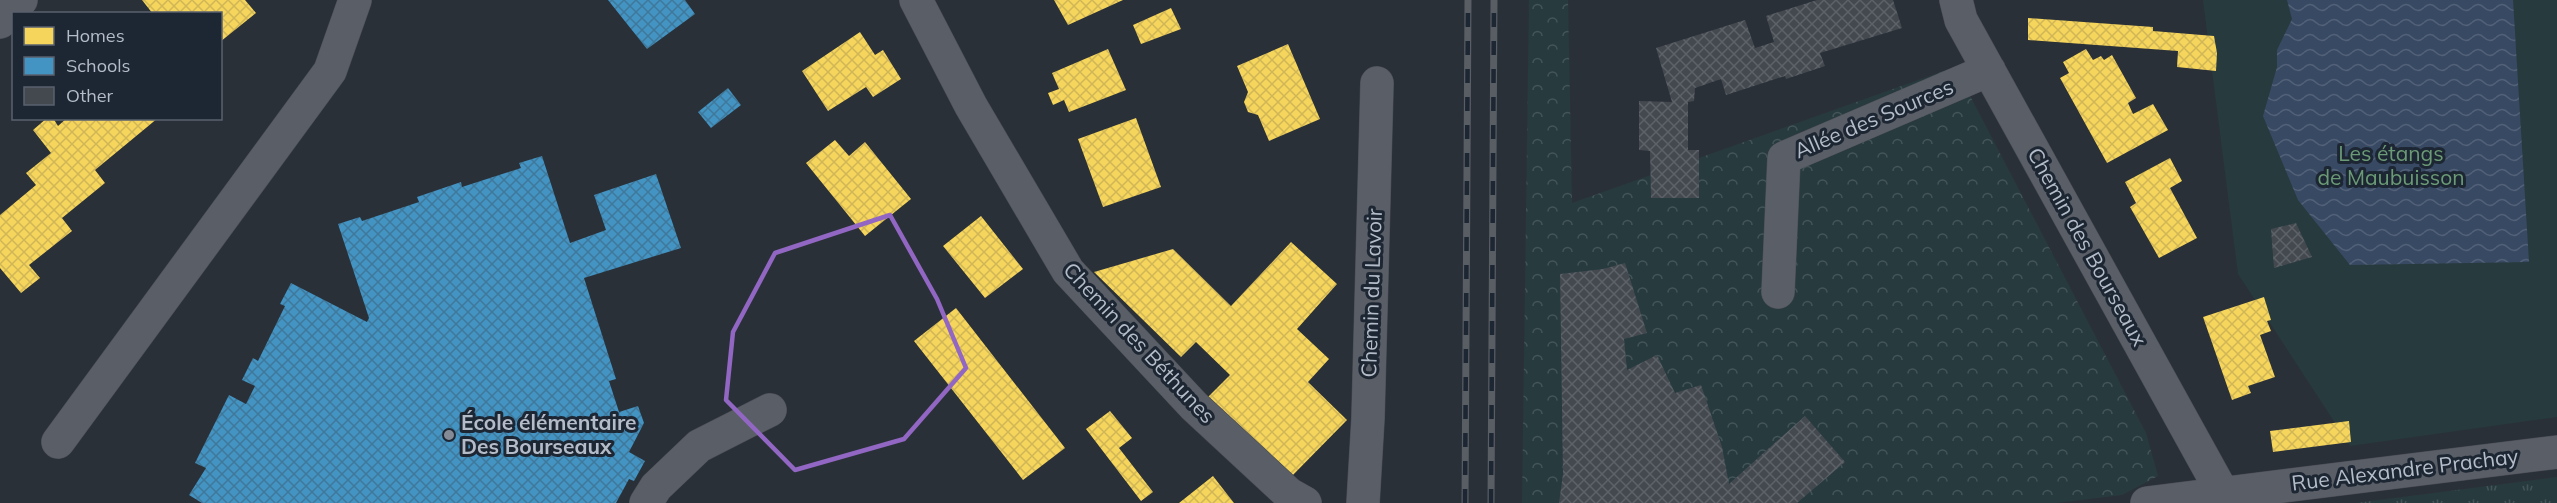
<svg xmlns="http://www.w3.org/2000/svg" width="2557" height="503" viewBox="0 0 2557 503" font-family="Mulish,sans-serif">
	<style>
		.grass { fill: url(#grass-tufts) }
		.forest { fill: url(#forest-crowns) }
		.park { fill: #273a3e }
		.water { fill: url(#water-waves) }
		.homes { fill: url(#homes-cross-hatch) }
		.schools { fill: url(#schools-cross-hatch) }
		.building { fill: url(#building-cross-hatch) }
		.lines { fill: none; stroke-linecap: round; stroke-linejoin: round }
		.minor-casing { stroke: #484c53; stroke-width: 34 }
		.minor { stroke: #5a5e66; stroke-width: 33 }
		.rail-casing { stroke: #595d64; stroke-width: 7 }
		.rail { stroke: #1d2633; stroke-width: 4.5; stroke-dasharray: 14; stroke-linecap: butt }
		.marked { fill: none; stroke: #9266c3; stroke-width: 4.5; stroke-linejoin: round }
		.poi-dot { fill: #848b96; stroke: #1d2633; stroke-width: 2 }
		.labels { text-anchor: middle; stroke-width: 6; stroke-linejoin: round; paint-order: stroke }
		.street-label { font-size: 21px; fill: #b4bcc9; stroke: #1d2633 }
		.park-label { font-size: 21px; fill: #6b9a76; stroke: #1d2633 }
		.poi-label { font-size: 21px; font-weight: bold; fill: #b4bcc9; stroke: #1d2633; text-anchor: start }
	</style>
	<defs>
		<pattern id="grass-tufts" width="24" height="20" patternUnits="userSpaceOnUse" patternTransform="scale(1.5)"><rect width="24" height="20" fill="#273a3e"/><path d="M3 7l-1-3M5 7V3M7 7l1-3M15 17l-1-3M17 17v-4M19 17l1-3" fill="none" stroke="#445559"/></pattern>
		<pattern id="forest-crowns" width="20" height="18" patternUnits="userSpaceOnUse" patternTransform="scale(1.5)"><rect width="20" height="18" fill="#273a3e"/><path d="M2 6a3 3 0 1 1 6 0M12 15a3 3 0 1 1 6 0" fill="none" stroke="#445559"/></pattern>
		<pattern id="water-waves" width="16" height="10" patternUnits="userSpaceOnUse" patternTransform="scale(1.5)"><rect width="16" height="10" fill="#384963"/><path d="M0 5q4-4 8 0t8 0" fill="none" stroke="#526178"/></pattern>
		<pattern id="homes-cross-hatch" width="8" height="8" patternUnits="userSpaceOnUse" patternTransform="scale(1.5)"><rect width="8" height="8" fill="#f6d55c"/><path d="M0 0l8 8M0 8l8-8" fill="none" stroke="#d0b656"/></pattern>
		<pattern id="schools-cross-hatch" width="8" height="8" patternUnits="userSpaceOnUse" patternTransform="scale(1.5)"><rect width="8" height="8" fill="#4393c3"/><path d="M0 0l8 8M0 8l8-8" fill="none" stroke="#3f789a"/></pattern>
		<pattern id="building-cross-hatch" width="8" height="8" patternUnits="userSpaceOnUse" patternTransform="scale(1.5)"><rect width="8" height="8" fill="#444950"/><path d="M0 0l8 8M0 8l8-8" fill="none" stroke="#5d6168"/></pattern>
	</defs>
	<rect width="100%" height="100%" fill="#2a3038"/>
	<!-- grass -->
	<path class="grass" d="M2557,477V503H2356Z"/>
	<!-- forest -->
	<path class="forest" d="M1529,0H1568L1572,203L1955,67L2146,433L2158,476L2122,495L2056,503H1522Z"/>
	<!-- park -->
	<path class="park" d="M2203,0H2557V417L2350,446L2238,274Z"/>
	<!-- water -->
	<path class="water" d="M2287,0H2513L2529,262L2350,265L2298,200L2263,116L2277,67V50L2292,19Z"/>
	<!-- homes -->
	<path class="homes" d="M142,0H245L256,13L220,42V14H153Z
		M1054,0H1123L1068,25Z
		M1171,8L1181,29L1141,44L1133,25Z
		M2028,18L2153,27V31L2214,36L2217,53L2216,71L2177,67L2178,51L2028,40Z
		M860,32L875,55L883,50L901,79L873,97L866,87L828,111L802,71Z
		M1288,44L1320,119L1269,141L1258,115L1248,112L1244,102L1248,92L1237,66Z
		M1108,49L1126,90L1069,112L1064,100L1053,105L1048,93L1059,89L1052,73Z
		M2086,49L2093,60L2101,56L2104,60L2112,55L2136,98L2128,103L2133,114L2153,104L2168,130L2107,163L2060,78L2069,73L2063,62Z
		M47,118H53L58,126L67,118H158L95,170L105,183L62,218L72,231L29,265L40,278L21,293L0,268V215L36,185L26,173L51,153L33,130Z
		M1136,118L1161,187L1103,207L1078,139Z
		M835,140L849,156L865,142L911,199L865,236L806,163Z
		M2170,158L2182,181L2170,188L2197,238L2159,258L2130,207L2136,203L2125,182Z
		M981,216L1023,269L985,298L943,246Z
		M1291,242L1337,284L1297,329L1329,359L1308,382L1347,420L1289,479L1206,399L1230,375L1196,342L1181,357L1094,272L1173,249L1231,306Z
		M2264,297L2271,320L2267,321L2271,331L2260,335L2275,377L2248,386L2251,393L2232,400L2203,317Z
		M956,308L1065,448L1023,480L914,341Z
		M1110,411L1132,438L1119,448L1153,492L1141,501L1086,429Z
		M2349,421L2351,442L2273,452L2270,431Z
		M1213,476L1234,503H1179Z"/>
	<!-- schools -->
	<path class="schools" d="M608,0H685L695,14L647,49Z
		M728,88L741,105L711,128L698,112Z
		M542,156L570,243L606,230L594,195L656,174L681,248L584,278L616,379L609,381L619,412L638,406L644,423L629,452L645,461L634,481L629,479L616,503H202L189,495L206,468L195,463L229,395L246,404L255,386L242,380L253,358L258,361L285,306L280,304L291,283L367,322L369,318L338,224L360,217L362,221L419,202L417,197L461,182L462,187L521,168L519,163Z"/>
	<!-- building -->
	<path class="building" d="M1817,0H1893L1902,28L1820,53L1825,66L1786,79L1785,76L1726,95L1721,79L1695,88L1694,101L1688,102V150H1699V198H1651L1650,151L1639,150V101L1672,102L1656,48L1745,20L1755,48L1774,42L1766,16Z
		M2296,223L2312,257L2274,268L2271,229Z
		M1625,263L1647,333L1624,339L1627,370L1657,355L1675,393L1701,385L1722,447L1729,484L1805,416L1845,462L1797,503H1559L1563,474L1560,274L1603,269Z"/>
	<g class="lines">
		<!-- minor casing -->
		<g class="minor-casing">
			<path id="minor" d="M916,0L971,106L1068,271L1194,406L1289,494L1305,503
				M1956,0L1961,20L2222,492
				M0,22L21,0
				M1778,292L1784,158L1989,70
				M58,442L330,71L355,0
				M646,503L656,487L699,446L770,410
				M1363,503L1368,418L1377,83
				M2147,503L2557,452"/>
		</g>
		<!-- minor -->
		<use href="#minor" class="minor"/>
		<!-- rail casing -->
		<g class="rail-casing">
			<path id="rail" d="M1465,503L1468,0
				M1491,503L1494,0"/>
		</g>
		<!-- rail -->
		<use href="#rail" class="rail"/>
	</g>
	<!-- marked area -->
	<path class="marked" d="M890,215L937,299L966,368L904,439L795,470L726,400L733,332L775,253Z"/>
	<!-- markers -->
	<circle class="poi-dot" cx="449" cy="435" r="6"/>
	<g class="labels">
		<!-- street labels -->
		<g class="street-label">
			<text transform="translate(1874 119) rotate(-23)" y="7">Allée des Sources</text>
			<text transform="translate(2087 247) rotate(61)" y="7">Chemin des Bourseaux</text>
			<text transform="translate(1372 293) rotate(-88)" y="7">Chemin du Lavoir</text>
			<text transform="translate(1139 343) rotate(47)" y="7">Chemin des Béthunes</text>
			<text transform="translate(2405 470) rotate(-7)" y="7">Rue Alexandre Prachay</text>
		</g>
		<!-- park labels -->
		<g class="park-label">
			<text x="2391" y="161">Les étangs<tspan x="2391" dy="24">de Maubuisson</tspan></text>
		</g>
		<!-- poi labels -->
		<g class="poi-label">
			<text x="461" y="430">École élémentaire<tspan x="461" dy="24">Des Bourseaux</tspan></text>
		</g>
	</g>
	<!-- legend -->
	<rect x="12" y="12" width="210" height="108" fill="#1d2633" stroke="#59626f" stroke-width="1.5"/>
	<rect x="24" y="27" width="30" height="18" fill="#f6d55c" stroke="#59626f" stroke-width="1.5"/>
	<text x="66" y="42" font-size="18" fill="#b4bcc9">Homes</text>
	<rect x="24" y="57" width="30" height="18" fill="#4393c3" stroke="#59626f" stroke-width="1.5"/>
	<text x="66" y="72" font-size="18" fill="#b4bcc9">Schools</text>
	<rect x="24" y="87" width="30" height="18" fill="#444950" stroke="#59626f" stroke-width="1.5"/>
	<text x="66" y="102" font-size="18" fill="#b4bcc9">Other</text>
</svg>
